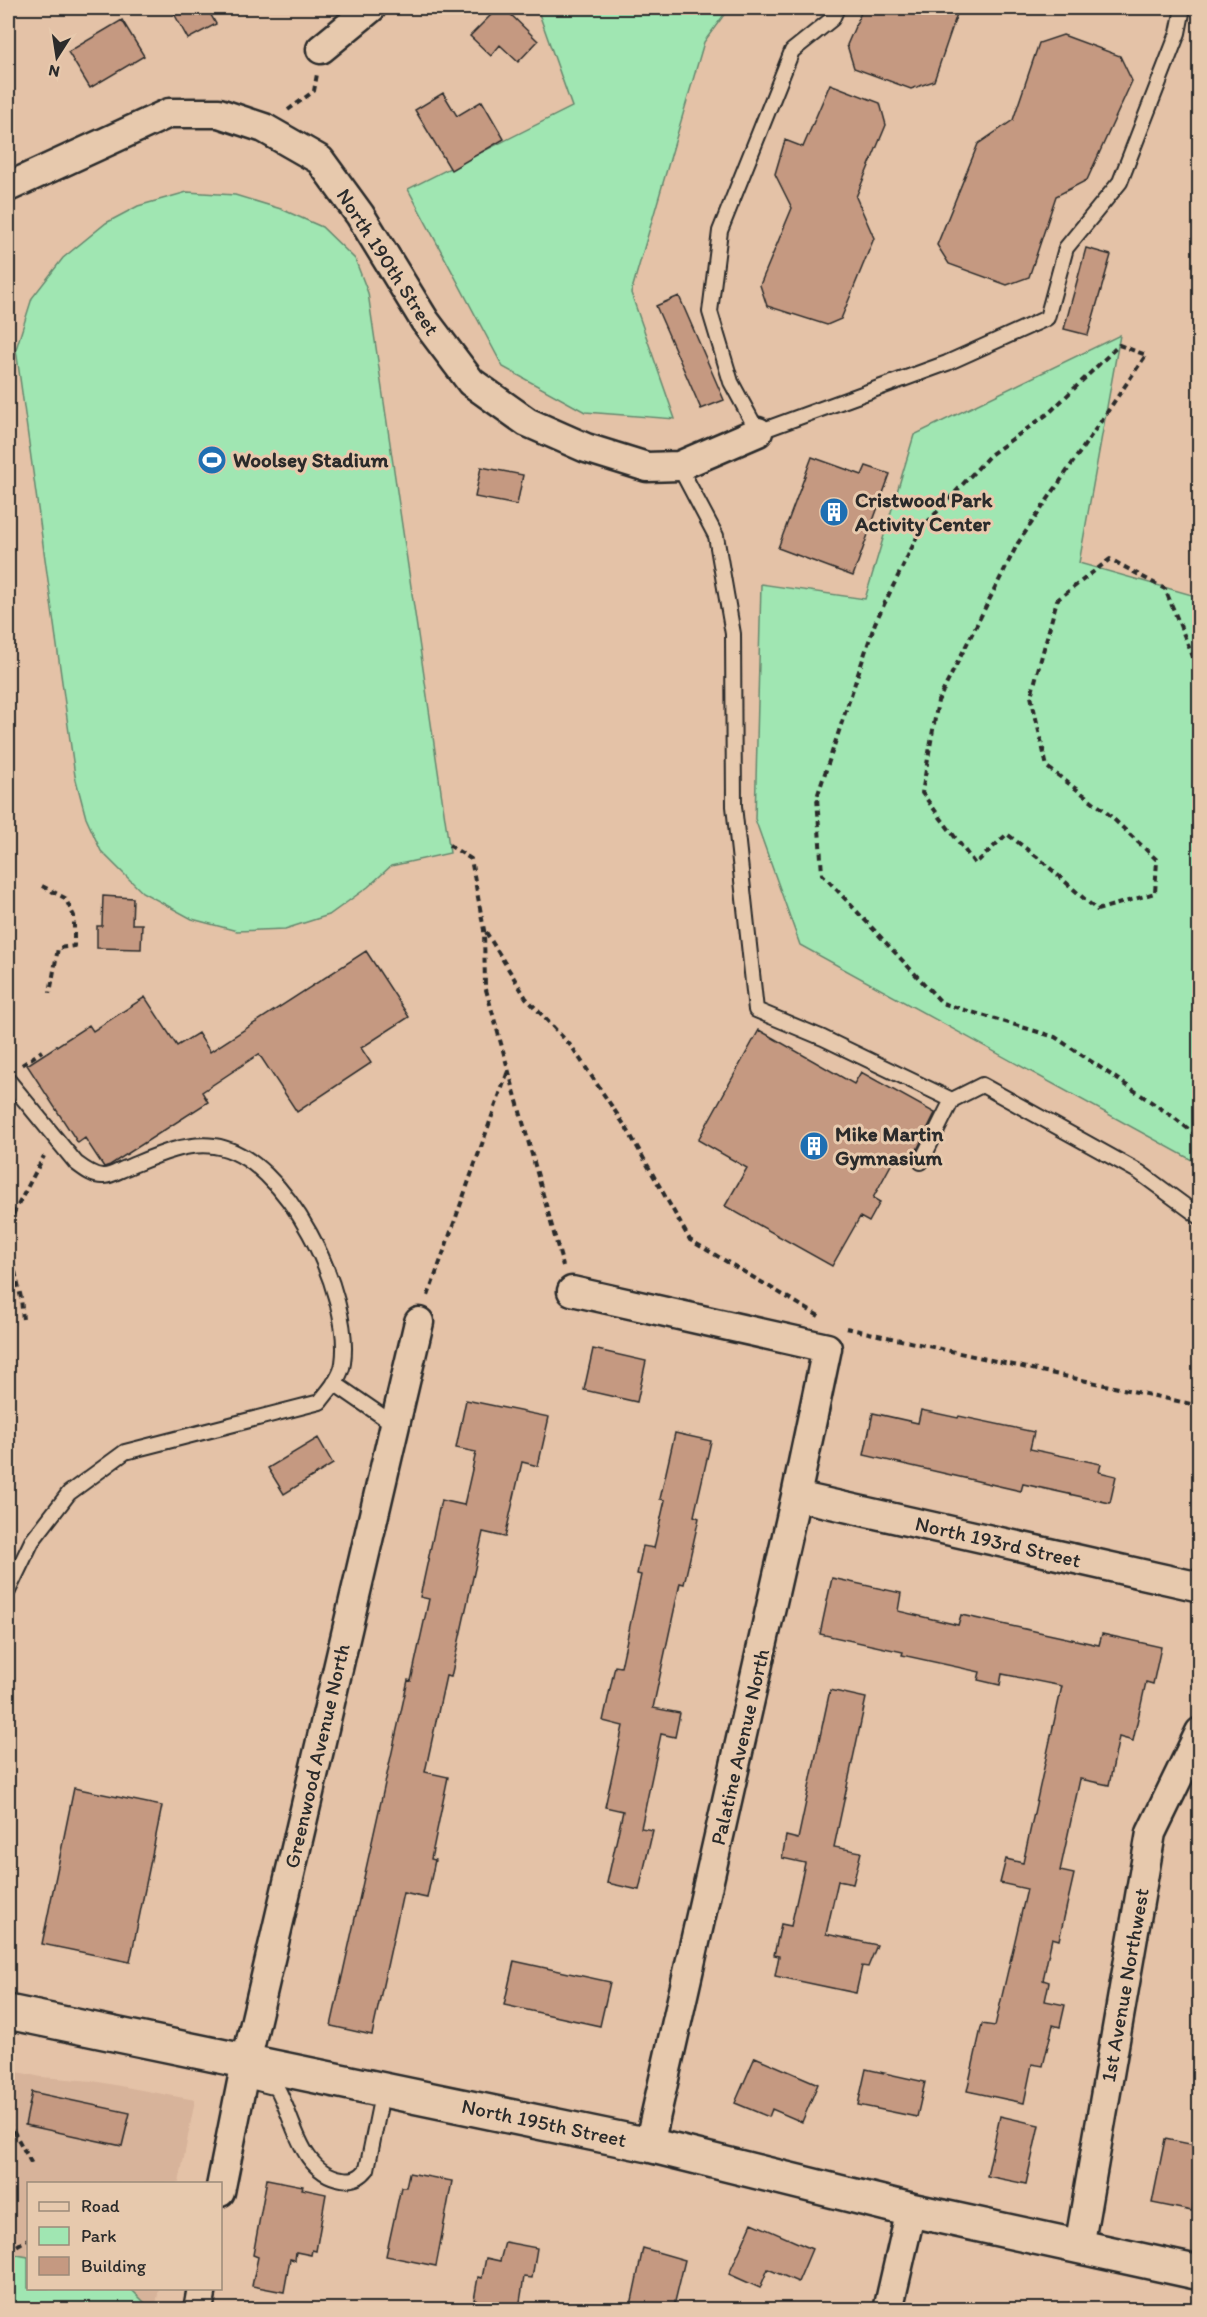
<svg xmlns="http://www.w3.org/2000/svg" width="1207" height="2317" viewBox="0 0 1207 2317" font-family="Itim,sans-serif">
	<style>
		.built { fill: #d7b39a }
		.green { fill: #a0e6b2; stroke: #66886e; stroke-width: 1.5 }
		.building { fill: #c59981; stroke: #2b2b2b; stroke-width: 1.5 }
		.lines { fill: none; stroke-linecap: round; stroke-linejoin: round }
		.service-casing { stroke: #2b2b2b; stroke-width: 18 }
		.minor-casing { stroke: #2b2b2b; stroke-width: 33 }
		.tertiary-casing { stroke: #2b2b2b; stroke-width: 38 }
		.path { stroke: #2b2b2b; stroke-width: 4; stroke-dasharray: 6 4.5; stroke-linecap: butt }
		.service { stroke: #e7c9ad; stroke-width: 14 }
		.minor { stroke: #e7c9ad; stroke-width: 28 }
		.tertiary { stroke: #e7c9ad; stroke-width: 33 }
		.labels { text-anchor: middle; stroke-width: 6; stroke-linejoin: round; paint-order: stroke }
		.street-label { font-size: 21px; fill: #2b2b2b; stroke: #e7c9ad }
		.poi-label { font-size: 21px; font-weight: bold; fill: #2b2b2b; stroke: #e7c9ad; text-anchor: start }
	</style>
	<rect width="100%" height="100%" fill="#e4c2a7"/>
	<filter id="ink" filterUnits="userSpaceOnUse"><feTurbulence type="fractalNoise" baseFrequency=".0167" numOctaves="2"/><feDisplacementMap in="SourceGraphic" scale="12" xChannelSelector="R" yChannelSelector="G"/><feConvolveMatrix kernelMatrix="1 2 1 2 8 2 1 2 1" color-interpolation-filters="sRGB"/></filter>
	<g filter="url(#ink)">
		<!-- built -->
		<path class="built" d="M8,2070L41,2077L93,2081L195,2100L179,2183L28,2184V2288L159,2289L155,2309H8Z"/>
		<!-- green -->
		<path class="green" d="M537,8H729L704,42L631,293L675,419L585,412L503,367L408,189L572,107Z
			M187,192L235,195L281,209L322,227L355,259L368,293L450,853L391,866L368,887L329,915L285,929L237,931L192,919L142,892L101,851L86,818L75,776L16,349L32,298L63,258L106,223L138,206Z
			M1120,335L1079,563L1199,597V1164L800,945L755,819L761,584L865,599L914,435Z
			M17,2255L28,2257V2288L131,2289L146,2304L145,2309H8V2261Z"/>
		<!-- building -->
		<path class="building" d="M171,8H207L216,24L188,39Z
			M498,8H504L538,41L518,62L500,45L491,56L470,36Z
			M863,8H959L934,81L911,89L854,68L847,45Z
			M122,20L144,56L90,88L68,52Z
			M1063,35L1120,56L1132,81L1087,180L1056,196L1029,277L1007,285L949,264L937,245L978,144L1013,120L1039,43Z
			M830,84L880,103L886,125L856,197L874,238L841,319L827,325L767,306L760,285L792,208L775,174L785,140L803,147Z
			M443,93L457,116L482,101L504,139L451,170L415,110Z
			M1086,248L1111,255L1088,335L1064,329Z
			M679,296L724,400L701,409L656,306Z
			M812,457L862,475L866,466L890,474L853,576L778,548Z
			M481,467L523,475L517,505L475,497Z
			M103,896L133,898L132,924H142L141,949L97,948V926H102Z
			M366,951L409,1017L361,1048L371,1063L297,1112L259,1054L202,1092L208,1102L110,1165L104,1167L85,1138L78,1143L27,1065L89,1025L93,1031L145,997L177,1046L198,1033L210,1052Z
			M759,1030L854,1084L861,1072L935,1113L912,1160L898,1152L873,1198L880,1202L869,1222L860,1217L832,1266L725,1206L747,1168L698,1140Z
			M593,1349L646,1361L637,1402L584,1390Z
			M466,1400L549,1417L538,1466L522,1462L505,1537L483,1532L451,1677L446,1676L425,1772L448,1777L431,1859L435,1860L427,1898L403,1893L372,2035L331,2026L408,1680L411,1681L429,1599L420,1597L441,1500L464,1505L476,1452L456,1448Z
			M921,1410L958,1418L959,1416L1034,1432L1030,1449L1101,1464L1099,1472L1116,1476L1110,1503L1023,1484L1021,1491L864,1455L873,1413L918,1423Z
			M675,1433L711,1441L694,1516L699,1518L684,1584L680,1583L653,1708L680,1713L675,1737L661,1734L641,1828L653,1830L639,1890L607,1883L623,1811L605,1807L623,1726L603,1721L615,1666L621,1667L641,1575L637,1574L643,1546L654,1548L665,1500L660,1499Z
			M318,1438L333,1464L284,1494L268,1468Z
			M832,1578L901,1593L898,1611L958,1625L961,1615L1099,1645L1102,1634L1161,1647L1153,1684L1146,1682L1133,1741L1119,1737L1109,1785L1080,1779L1060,1871L1074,1874L1059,1940L1052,1938L1043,1980L1049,1982L1045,2001L1065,2005L1060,2027L1053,2025L1043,2066L1032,2064L1024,2103L967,2091L982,2024L995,2026L1027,1889L1000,1883L1006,1859L1023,1863L1062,1686L1002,1674L1000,1685L978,1680L980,1672L902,1655L903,1652L820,1634Z
			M830,1690L866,1698L834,1847L861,1852L853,1884L838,1881L826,1934L877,1945L868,1967L862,1966L856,1993L775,1976L779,1956L774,1955L781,1924L791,1926L805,1863L782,1858L786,1836L798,1839Z
			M74,1788L162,1806L130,1962L42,1944Z
			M514,1961L610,1982L600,2026L504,2005Z
			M755,2057L818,2084L802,2122L772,2109L769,2117L735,2103Z
			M866,2069L925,2082L917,2117L858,2105Z
			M32,2092L130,2113L122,2146L25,2125Z
			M1000,2116L1039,2125L1026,2184L987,2176Z
			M1165,2139L1200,2146V2175L1192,2211L1152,2203Z
			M409,2173L452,2181L436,2266L386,2256L401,2187H406Z
			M267,2179L303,2186L302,2189L326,2194L316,2251L312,2250L311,2255L296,2252L295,2260L290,2259L284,2292L252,2286L258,2257L253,2255Z
			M752,2223L812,2249L798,2282L768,2269L760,2288L729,2274Z
			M505,2242L537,2248L532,2278L524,2277L519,2308L474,2300L478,2277L482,2278L486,2258L500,2261Z
			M643,2248L685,2260L673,2310H630Z"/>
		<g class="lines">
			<!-- service casing -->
			<g class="service-casing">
				<path id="service" d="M837,8L832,19L792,51L720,231L710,312L731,382L758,432L947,363L1047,318L1066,248L1120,182L1178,33L1183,8
					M679,466L716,536L733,634L734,806L756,1010L823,1038L952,1100L982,1085L1139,1172L1200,1217
					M8,1080L76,1163C84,1169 94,1177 104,1176C111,1176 120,1170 126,1168C153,1157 183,1142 214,1146C287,1156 353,1296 343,1363C341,1378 328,1391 320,1402L125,1452L69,1493L32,1541L8,1591
					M921,1162L952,1100
					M334,1383L395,1425
					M242,2079L277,2088C294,2118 300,2173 342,2179C353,2181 360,2178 367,2169L383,2090"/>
			</g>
			<!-- minor casing -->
			<g class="minor-casing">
				<path id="minor" d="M321,49L371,8
					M8,187L169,113H219L264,128L320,160L360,215L425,321L471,382L527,422L586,448L647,467L679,466L758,432
					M572,1291L827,1348L796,1496L649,2145
					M796,1496L1200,1587
					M220,2192L246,2062L419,1322
					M1079,2247L1151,1833L1200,1732
					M198,2310L202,2288
					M888,2310L911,2210"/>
			</g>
			<!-- tertiary casing -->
			<g class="tertiary-casing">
				<path id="tertiary" d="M8,2012L649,2145L911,2210L1200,2273"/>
			</g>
			<!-- path -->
			<path class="path" d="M288,110L314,91L317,74
				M1200,663L1196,664L1165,589L1110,559L1057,600L1031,696L1047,767L1104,810L1157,860L1155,893L1097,910L1041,860L1007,834L975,864L922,793L938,701L1018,543L1146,355L1119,345L1049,413L990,455L921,529L875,623L817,797L822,874L942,1003L1055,1037L1172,1116L1200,1138
				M449,845L471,859L484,930L485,986L563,1266
				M42,886L65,898L74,916V946L58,948L50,993
				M486,932L526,998L572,1047L627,1129L690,1240L819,1316
				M22,1065L42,1051
				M8,1224L44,1156
				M8,1241L21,1298L23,1320
				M428,1296L508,1071
				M846,1328L1200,1406
				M8,2121L33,2166
				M8,2251L28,2239"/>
			<!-- service -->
			<use href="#service" class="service"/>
			<!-- minor -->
			<use href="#minor" class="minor"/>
			<!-- tertiary -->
			<use href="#tertiary" class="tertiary"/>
		</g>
	</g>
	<!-- icons -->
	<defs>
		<g id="stadium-disc" transform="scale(1.5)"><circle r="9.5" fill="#1f6fb2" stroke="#e7c9ad"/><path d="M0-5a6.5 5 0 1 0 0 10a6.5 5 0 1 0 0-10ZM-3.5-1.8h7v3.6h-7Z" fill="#fff"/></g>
		<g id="building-disc" transform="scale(1.5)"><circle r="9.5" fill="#1f6fb2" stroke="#e7c9ad"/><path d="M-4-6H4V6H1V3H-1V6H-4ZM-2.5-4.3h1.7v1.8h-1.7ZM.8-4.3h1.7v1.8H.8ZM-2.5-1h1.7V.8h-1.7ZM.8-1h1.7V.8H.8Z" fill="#fff"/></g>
	</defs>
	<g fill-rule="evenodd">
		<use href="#stadium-disc" x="212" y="460"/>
		<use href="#building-disc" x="834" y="512"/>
		<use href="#building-disc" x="814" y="1146"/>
	</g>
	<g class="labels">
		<!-- street labels -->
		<g class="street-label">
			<text transform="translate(388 262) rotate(57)" y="7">North 190th Street</text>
			<text transform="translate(998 1542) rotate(13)" y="7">North 193rd Street</text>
			<text transform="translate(740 1747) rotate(-77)" y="7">Palatine Avenue North</text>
			<text transform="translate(317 1756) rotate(-77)" y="7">Greenwood Avenue North</text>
			<text transform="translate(1125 1985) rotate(-80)" y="7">1st Avenue Northwest</text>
			<text transform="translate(544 2123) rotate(12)" y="7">North 195th Street</text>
		</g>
		<!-- poi labels -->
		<g class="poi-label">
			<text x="233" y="467">Woolsey Stadium</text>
			<text x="855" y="507">Cristwood Park<tspan x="855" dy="24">Activity Center</tspan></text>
			<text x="835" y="1141">Mike Martin<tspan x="835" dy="24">Gymnasium</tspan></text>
		</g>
	</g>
	<!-- margin -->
	<rect width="1207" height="2317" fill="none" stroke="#e7c9ad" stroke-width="30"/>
	<rect x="15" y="15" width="1177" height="2287" fill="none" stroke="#2b2b2b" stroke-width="2" filter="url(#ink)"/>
	<!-- legend -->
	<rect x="27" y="2182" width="195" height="108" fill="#e7c9ad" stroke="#9c8a79" stroke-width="1.5"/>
	<rect x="39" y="2202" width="30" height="9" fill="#e7c9ad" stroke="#9c8a79" stroke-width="1.5"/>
	<text x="81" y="2212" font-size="18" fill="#2b2b2b">Road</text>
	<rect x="39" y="2227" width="30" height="18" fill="#a0e6b2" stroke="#9c8a79" stroke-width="1.5"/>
	<text x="81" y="2242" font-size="18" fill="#2b2b2b">Park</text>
	<rect x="39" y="2257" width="30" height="18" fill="#c59981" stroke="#9c8a79" stroke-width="1.5"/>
	<text x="81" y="2272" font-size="18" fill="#2b2b2b">Building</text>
	<!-- north arrow -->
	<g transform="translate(57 57) rotate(192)" stroke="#e7c9ad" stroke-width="4.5" paint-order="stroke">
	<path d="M0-4.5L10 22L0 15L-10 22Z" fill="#2b2b2b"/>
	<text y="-9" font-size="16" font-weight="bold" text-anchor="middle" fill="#2b2b2b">N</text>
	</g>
</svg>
